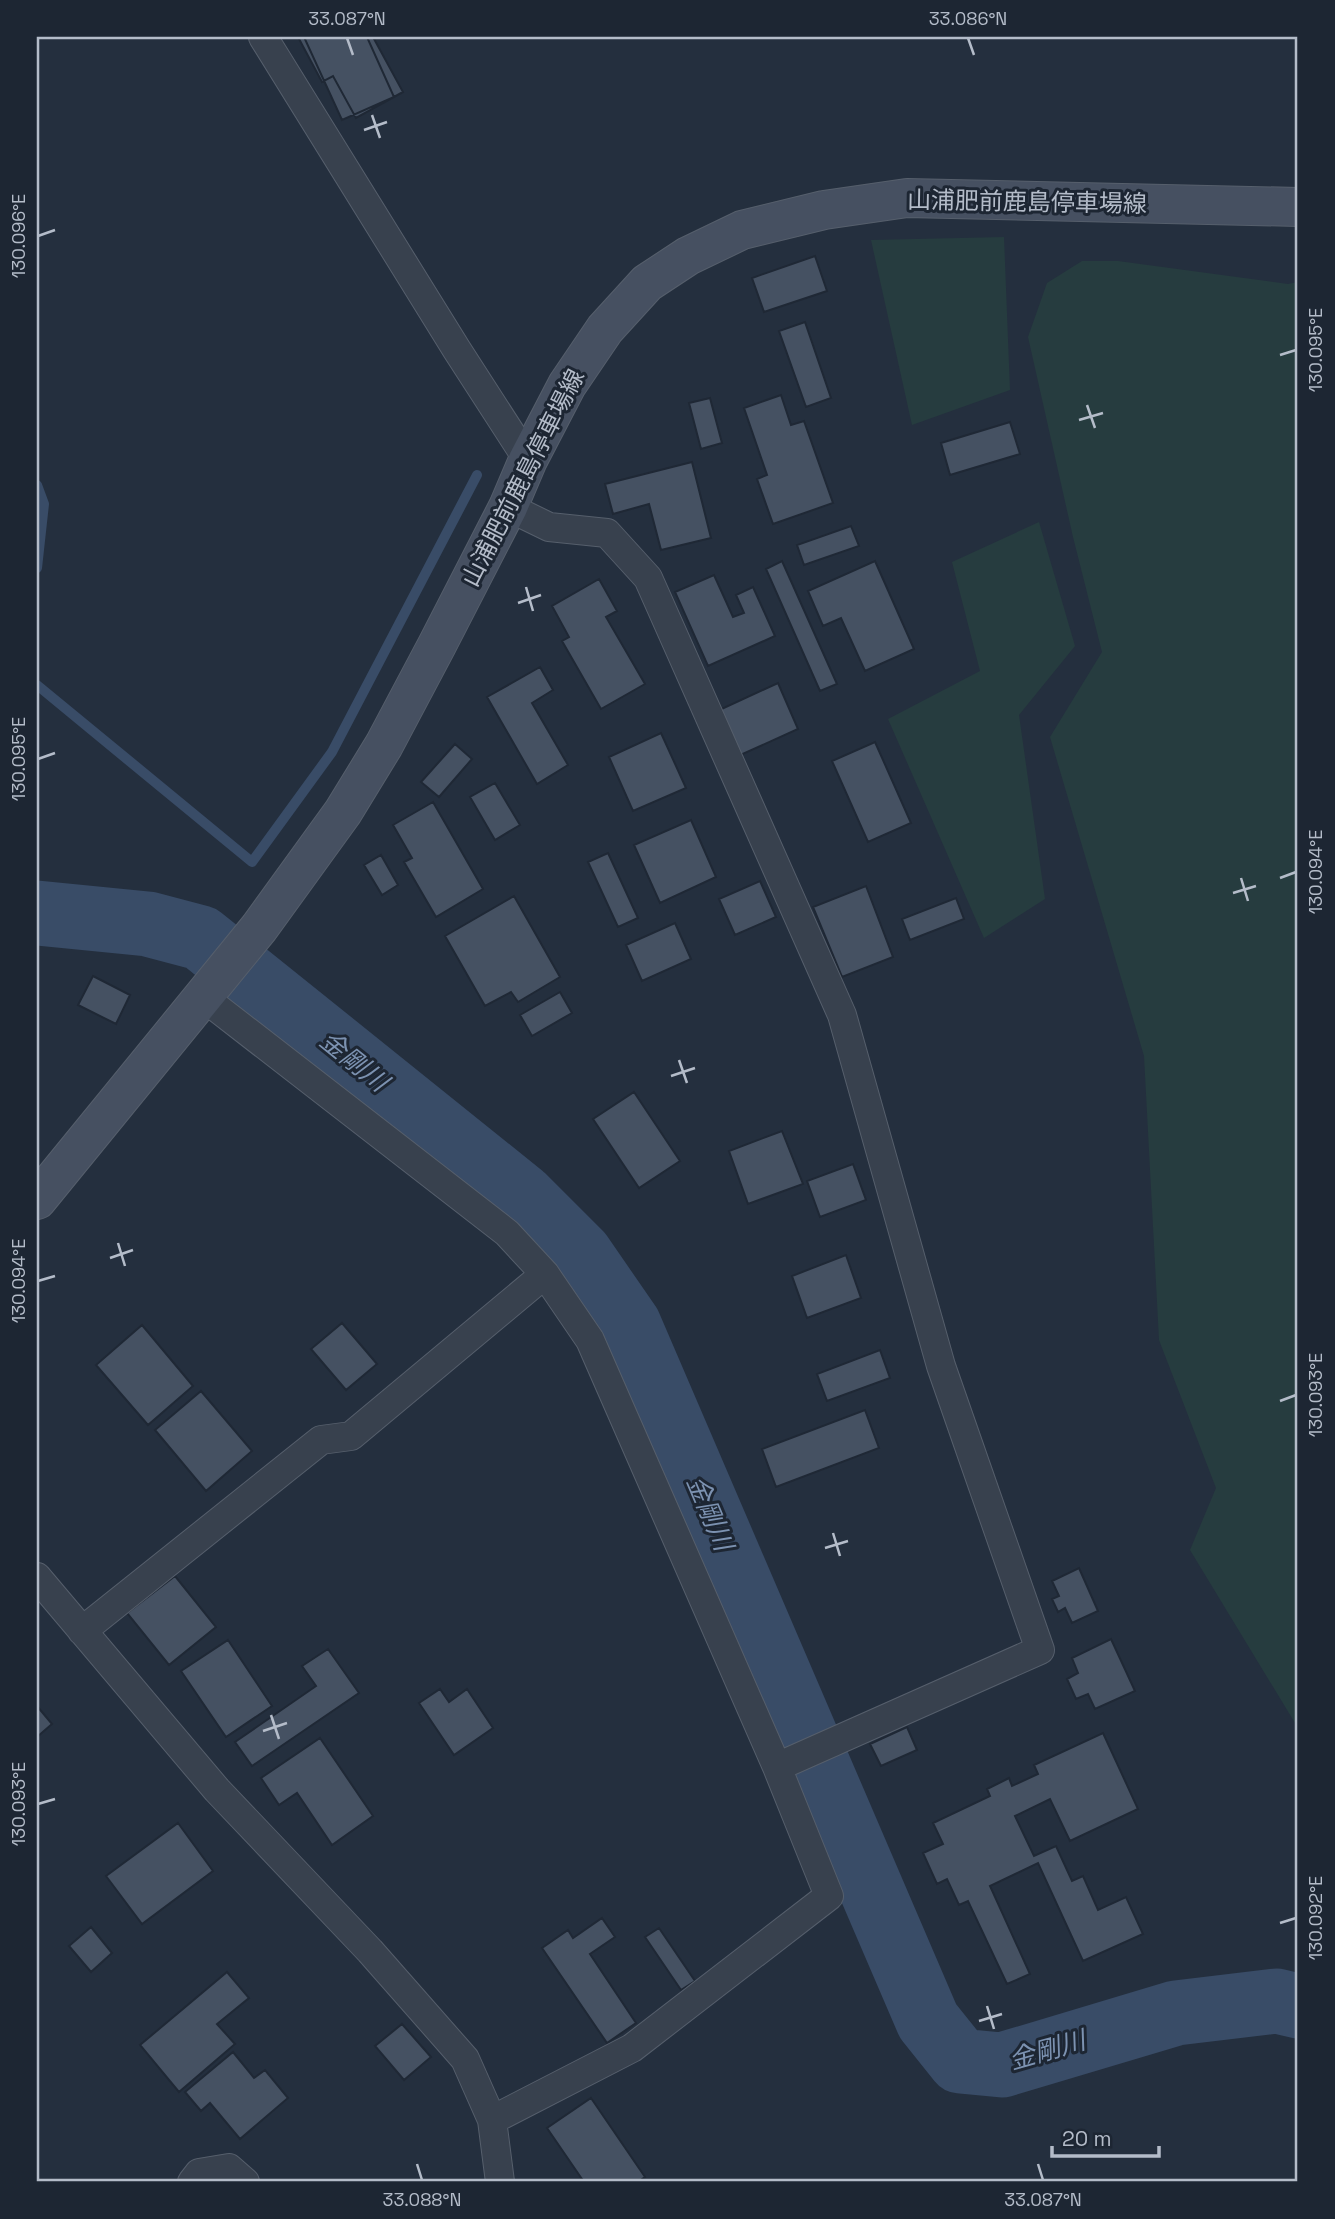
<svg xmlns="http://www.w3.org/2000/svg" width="1335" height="2219" viewBox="0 0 1335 2219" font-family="'Space Grotesk','Noto Sans JP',sans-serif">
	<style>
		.green { fill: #263c3f }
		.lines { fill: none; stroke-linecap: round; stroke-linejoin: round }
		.stream { stroke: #394c67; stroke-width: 10 }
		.river { stroke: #394c67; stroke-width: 65 }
		.building { fill: #455162; stroke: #1f2835; stroke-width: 2 }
		.minor-casing { stroke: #565f6c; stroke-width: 30 }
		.secondary-casing { stroke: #565f6c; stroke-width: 40 }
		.minor { stroke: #38414e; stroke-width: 28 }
		.secondary { stroke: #465061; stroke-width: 38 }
		.ticks { fill: none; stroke: #b4bcc9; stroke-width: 2.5 }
		.labels { text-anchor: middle; stroke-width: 6; stroke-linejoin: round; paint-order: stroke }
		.street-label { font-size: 24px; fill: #b4bcc9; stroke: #1d2633 }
		.water-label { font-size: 26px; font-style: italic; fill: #7c92b1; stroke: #1d2633 }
		.neatline { fill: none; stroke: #b4bcc9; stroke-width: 2.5 }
		.ticks-label { font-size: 18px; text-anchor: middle; fill: #b4bcc9 }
	</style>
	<rect width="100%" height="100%" fill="#242f3e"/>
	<!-- green -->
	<path class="green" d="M1004,237L1010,390L912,425L871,240Z
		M1082,261H1118L1288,284L1298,282V1728L1190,1550L1216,1488L1159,1340L1144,1056L1050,737L1102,652L1073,537L1028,337L1047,283Z
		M1039,522L1075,646L1019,715L1045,899L984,938L888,719L980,671L952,562Z"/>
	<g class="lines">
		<!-- stream -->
		<path class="stream" d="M37,485L44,504L37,568
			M37,685L252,862L332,752L477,475"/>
		<!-- river -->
		<path class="river" d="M37,913L148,924L201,938L522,1196L580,1254L629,1325L928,2021L960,2061L1002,2065L1176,2013L1277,2001L1298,2006"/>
	</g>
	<!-- building -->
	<path class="building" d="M298,37H373L403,92L356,118L333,76L322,82Z
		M304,37H367L394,97L342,120Z
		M815,256L827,291L764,312L752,278Z
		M805,322L831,398L806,407L779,331Z
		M781,395L791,425L804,421L833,503L773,524L757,479L767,475L744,408Z
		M710,398L722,443L701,449L689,403Z
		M1010,422L1020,454L950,475L941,443Z
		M692,462L711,538L661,550L649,504L613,514L605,484Z
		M851,526L859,546L804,565L797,545Z
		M782,561L837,684L820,691L766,569Z
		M875,561L914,649L865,671L841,618L823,626L808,591Z
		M714,575L733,617L744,613L736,595L753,587L775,636L708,666L675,592Z
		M599,579L617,611L606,617L645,684L601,709L562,641L569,637L552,606Z
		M540,667L553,690L532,703L568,765L537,784L487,697Z
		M778,683L798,729L736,757L715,712Z
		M661,733L686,788L633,811L609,757Z
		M875,742L911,823L868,842L832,761Z
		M455,744L472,759L439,797L421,782Z
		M495,783L520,825L495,840L470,797Z
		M433,802L483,889L436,917L404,862L412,858L393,825Z
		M691,820L716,877L660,903L634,845Z
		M608,853L638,918L618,927L588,862Z
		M381,855L398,885L382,895L364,865Z
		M760,881L776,917L735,935L719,899Z
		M866,886L893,957L842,977L813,907Z
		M514,896L560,977L518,1002L511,992L485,1006L445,936Z
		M956,898L964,919L910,940L902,919Z
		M675,923L691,959L642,981L626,945Z
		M93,976L130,995L116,1024L78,1005Z
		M560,992L572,1013L532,1036L520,1015Z
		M634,1092L680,1161L639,1188L593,1119Z
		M782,1131L803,1184L748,1204L729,1151Z
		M853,1164L866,1200L820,1217L807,1181Z
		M846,1255L861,1298L807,1318L792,1276Z
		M342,1323L377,1364L346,1390L311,1349Z
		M142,1325L193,1386L148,1425L96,1365Z
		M880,1350L890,1378L827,1401L817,1374Z
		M201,1391L252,1451L206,1491L155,1430Z
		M865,1410L879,1448L776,1487L762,1449Z
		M1079,1568L1098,1611L1072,1623L1065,1608L1058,1612L1052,1599L1059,1596L1052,1581Z
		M175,1576L216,1627L169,1665L127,1613Z
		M1111,1639L1135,1691L1095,1709L1088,1694L1076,1699L1067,1679L1078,1673L1072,1658Z
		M228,1640L272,1706L226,1737L181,1671Z
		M328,1649L359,1693L252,1766L235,1742L316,1686L302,1666Z
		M440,1689L449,1702L467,1689L493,1728L454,1755L419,1703Z
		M37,1706L52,1724L37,1737Z
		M907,1727L917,1750L881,1766L870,1744Z
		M1103,1733L1138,1809L1070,1841L1050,1799L1015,1816L1034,1856L1056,1846L1072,1881L1083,1876L1098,1910L1126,1897L1143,1934L1083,1961L1038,1863L990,1886L1030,1974L1007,1984L968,1901L959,1905L947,1879L937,1884L923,1853L943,1844L933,1823L990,1796L987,1789L1009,1778L1012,1786L1038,1774L1034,1765Z
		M320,1738L373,1816L332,1845L297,1793L279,1805L261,1778Z
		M178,1823L213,1871L142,1924L106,1876Z
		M602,1918L615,1937L590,1954L636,2023L607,2043L542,1948L568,1930L573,1938Z
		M91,1927L112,1953L91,1972L69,1946Z
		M659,1928L695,1981L681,1990L645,1937Z
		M227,1972L249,1998L217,2024L235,2044L179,2092L140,2045Z
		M402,2024L431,2057L404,2080L375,2046Z
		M233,2052L254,2078L265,2070L288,2098L240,2139L210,2103L201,2111L185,2092Z
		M591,2098L645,2177L638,2182H584L547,2128Z"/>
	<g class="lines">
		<!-- minor casing -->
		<g class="minor-casing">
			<path id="minor" d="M263,37L457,350L528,460
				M508,507L549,527L607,533L648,578L842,1015L941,1366L1040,1650L777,1767
				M203,997L507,1233L545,1274L590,1340L777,1767L829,1896L632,2048L492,2120
				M37,1577L217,1790L370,1951L465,2059L492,2120L500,2182
				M82,1631L321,1440L351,1436L545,1274
				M192,2182L199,2173L229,2168L245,2182"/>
		</g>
		<!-- secondary casing -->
		<g class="secondary-casing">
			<path id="secondary" d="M37,1200L259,928L343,812L384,745L437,645L508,507L528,460L567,385L605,329L647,283L688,256L742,230L824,210L907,198L1298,207"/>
		</g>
		<!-- minor -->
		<use href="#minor" class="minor"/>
		<!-- secondary -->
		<use href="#secondary" class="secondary"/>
	</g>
	<!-- ticks -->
	<path class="ticks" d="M347,38L353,55M968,38L974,55M372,115L380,138M364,130L387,122M38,236L55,230M1280,355L1296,350M1087,405L1095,428M1079,420L1103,413M526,587L533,611M518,603L541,595M38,759L55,753M1241,878L1248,901M1280,878L1296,872M1233,893L1256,886M679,1060L687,1083M671,1076L695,1068M118,1243L125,1266M110,1258L133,1250M38,1281L55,1276M1280,1401L1296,1395M833,1533L840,1556M825,1548L848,1541M271,1715L279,1739M263,1731L287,1723M38,1804L55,1799M1280,1923L1296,1918M987,2006L994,2029M979,2021L1002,2014M417,2164L422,2180M1038,2164L1043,2180"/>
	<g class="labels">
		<!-- street labels -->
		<g class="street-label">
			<text transform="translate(1027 202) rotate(1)" y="8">山浦肥前鹿島停車場線</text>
			<text transform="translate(523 478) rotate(-63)" y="8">山浦肥前鹿島停車場線</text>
		</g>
		<!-- water labels -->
		<g class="water-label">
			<text transform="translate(354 1061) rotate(39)" y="9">金剛川</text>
			<text transform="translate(710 1513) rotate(67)" y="9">金剛川</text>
			<text transform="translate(1047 2050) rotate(-16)" y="9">金剛川</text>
		</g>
	</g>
	<!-- border -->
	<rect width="1335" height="2219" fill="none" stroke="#1d2633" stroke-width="77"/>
	<!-- scale -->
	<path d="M1052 2146v10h107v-10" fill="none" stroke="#b4bcc9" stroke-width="3.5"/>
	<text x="1062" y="2146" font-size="21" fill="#b4bcc9" stroke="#1d2633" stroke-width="5" paint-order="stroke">20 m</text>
	<rect x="38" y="38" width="1258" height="2142" class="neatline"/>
	<g class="ticks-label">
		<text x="347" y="25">33.087°N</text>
		<text x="968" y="25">33.086°N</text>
		<text transform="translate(19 236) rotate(-90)" y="6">130.096°E</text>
		<text transform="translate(1316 350) rotate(-90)" y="6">130.095°E</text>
		<text transform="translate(19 759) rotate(-90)" y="6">130.095°E</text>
		<text transform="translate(1316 872) rotate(-90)" y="6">130.094°E</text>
		<text transform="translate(19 1281) rotate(-90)" y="6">130.094°E</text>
		<text transform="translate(1316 1395) rotate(-90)" y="6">130.093°E</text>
		<text transform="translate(19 1804) rotate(-90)" y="6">130.093°E</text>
		<text transform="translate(1316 1918) rotate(-90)" y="6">130.092°E</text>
		<text x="422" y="2206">33.088°N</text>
		<text x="1043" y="2206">33.087°N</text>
	</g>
</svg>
